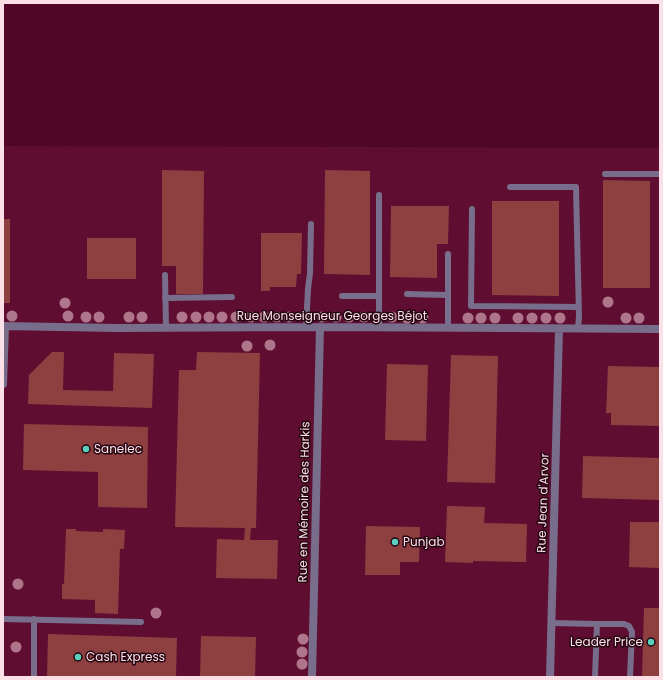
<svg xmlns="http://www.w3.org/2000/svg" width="663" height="680" viewBox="0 0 663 680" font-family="Poppins,sans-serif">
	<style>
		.built { fill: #5f0e32 }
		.building { fill: #8e3f40 }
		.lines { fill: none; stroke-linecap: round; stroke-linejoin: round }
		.lane { stroke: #786d8b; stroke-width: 6 }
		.street { stroke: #786d8b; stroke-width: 8 }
		.tree { fill: #af768b }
		.poi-dot { fill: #5bcebc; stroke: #240611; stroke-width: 1.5 }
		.labels { text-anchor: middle; stroke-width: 3; stroke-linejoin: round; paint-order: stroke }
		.street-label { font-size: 12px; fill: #fce0e7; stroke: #240611 }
		.poi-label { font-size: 12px; fill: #fce0e7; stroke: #240611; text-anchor: start }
	</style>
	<rect width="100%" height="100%" fill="#500626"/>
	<!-- built -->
	<path class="built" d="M3,146L660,148V677H3Z"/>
	<!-- building -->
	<path class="building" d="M162,170L204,171L203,294H176V266H162Z
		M325,170L370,171V275L324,274Z
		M603,180L650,181V288H603Z
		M492,201H559V296L492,295Z
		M391,206H449L448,244H437V278L390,277Z
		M3,219H10V303H3Z
		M261,233H302L301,274H297L296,287H270V291H261Z
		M87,238H136V279H87Z
		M52,352H64L63,390L113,391L114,353L154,354L152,408L28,404L29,375Z
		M197,352L260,353L256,528H251L250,540H278L277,579L216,578L217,539L244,540L245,528L175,527L179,370H196Z
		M451,355L498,356L495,483L447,482Z
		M387,364L428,365L426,441L385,440Z
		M608,366L660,367V426L611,425V413H606Z
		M24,424L148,427L147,508L98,507V472L23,470Z
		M583,456L660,458V500L582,498Z
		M447,506L485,507L484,523L527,524L526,562L473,561V563L445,562Z
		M630,522H660V568L629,567Z
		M366,526L420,527L419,562H400V575H365Z
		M66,529H76V531L103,532V529L125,530L124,549H120L118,614L95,613V600L62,599V584H64Z
		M644,608H660V677H642Z
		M48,634L177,638L176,677H47Z
		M201,636L256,637L255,677H200Z"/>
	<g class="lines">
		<!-- lane -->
		<path class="lane" d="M605,174H660
			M510,187H576L579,316L578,329
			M472,209L471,306L578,307
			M448,254V328
			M165,275L166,327
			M407,294L448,295
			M342,296H379
			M165,298L232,297
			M306,327L308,289L310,273L311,224
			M379,328V195
			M3,619L141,622
			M552,623L597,624L595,677
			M597,624H624L629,626L632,632L630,677
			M34,677V619"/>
		<!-- street -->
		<path class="street" d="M3,326L117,328L320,327L660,329
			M3,384L5,326
			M312,677L320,327
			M550,677L559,329"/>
	</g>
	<!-- trees -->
	<g class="tree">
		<circle cx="608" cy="302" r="5.5"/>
		<circle cx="65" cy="303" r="5.5"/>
		<circle cx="12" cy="316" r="5.5"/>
		<circle cx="68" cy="316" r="5.5"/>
		<circle cx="86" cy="317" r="5.5"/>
		<circle cx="99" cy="317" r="5.5"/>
		<circle cx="129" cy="317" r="5.5"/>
		<circle cx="142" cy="317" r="5.5"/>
		<circle cx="182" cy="317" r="5.5"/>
		<circle cx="196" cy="317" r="5.5"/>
		<circle cx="209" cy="317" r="5.5"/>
		<circle cx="222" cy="317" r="5.5"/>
		<circle cx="236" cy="317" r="5.5"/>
		<circle cx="251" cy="317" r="5.5"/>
		<circle cx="264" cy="317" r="5.5"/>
		<circle cx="277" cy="317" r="5.5"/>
		<circle cx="289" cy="317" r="5.5"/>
		<circle cx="322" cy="317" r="5.5"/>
		<circle cx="336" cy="317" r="5.5"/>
		<circle cx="349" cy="317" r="5.5"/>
		<circle cx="364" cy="317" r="5.5"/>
		<circle cx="392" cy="317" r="5.5"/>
		<circle cx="407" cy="318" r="5.5"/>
		<circle cx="423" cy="318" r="5.5"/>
		<circle cx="468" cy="318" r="5.5"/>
		<circle cx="481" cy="318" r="5.5"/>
		<circle cx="495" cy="318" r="5.5"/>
		<circle cx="518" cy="318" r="5.5"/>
		<circle cx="532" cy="318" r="5.5"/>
		<circle cx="546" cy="318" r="5.5"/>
		<circle cx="560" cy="318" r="5.5"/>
		<circle cx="626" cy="318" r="5.5"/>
		<circle cx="639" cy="318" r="5.5"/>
		<circle cx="270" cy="345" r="5.5"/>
		<circle cx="247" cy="346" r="5.5"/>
		<circle cx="18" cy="584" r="5.5"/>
		<circle cx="156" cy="613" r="5.5"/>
		<circle cx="303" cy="639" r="5.5"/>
		<circle cx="16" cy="647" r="5.5"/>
		<circle cx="302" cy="652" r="5.5"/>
		<circle cx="302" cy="664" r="5.5"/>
	</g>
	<!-- markers -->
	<g class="poi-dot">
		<circle cx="86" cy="449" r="4"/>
		<circle cx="395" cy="542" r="4"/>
		<circle cx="651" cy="642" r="4"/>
		<circle cx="78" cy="657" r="4"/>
	</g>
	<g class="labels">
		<!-- street labels -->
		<g class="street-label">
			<text x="332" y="320">Rue Monseigneur Georges Béjot</text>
			<text transform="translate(304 502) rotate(-89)" y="4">Rue en Mémoire des Harkis</text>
			<text transform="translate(543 503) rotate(-88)" y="4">Rue Jean d'Arvor</text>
		</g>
		<!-- poi labels -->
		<g class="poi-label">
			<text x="94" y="453">Sanelec</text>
			<text x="403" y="546">Punjab</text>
			<text x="643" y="646" text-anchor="end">Leader Price</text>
			<text x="86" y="661">Cash Express</text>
		</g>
	</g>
	<!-- border -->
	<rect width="663" height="680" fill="none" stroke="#fce0e7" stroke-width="8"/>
</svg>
